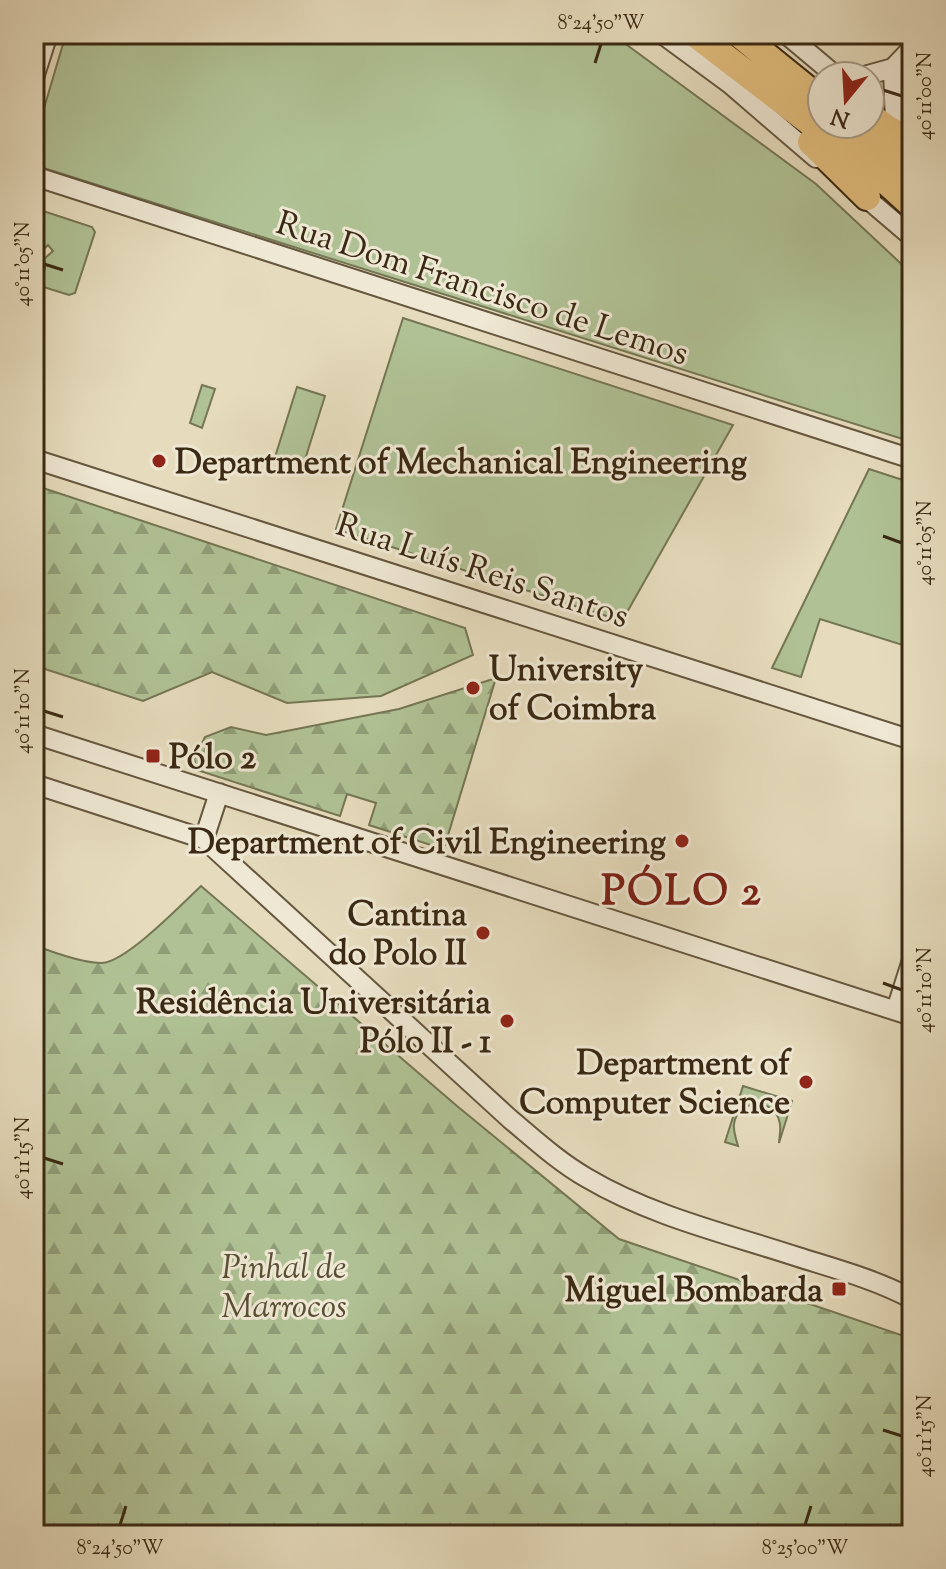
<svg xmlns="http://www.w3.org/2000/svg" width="946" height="1569" viewBox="0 0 946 1569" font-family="'Sorts Mill Goudy',serif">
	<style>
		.grass { fill: #b0c295; stroke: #757654; stroke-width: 2 }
		.forest { fill: url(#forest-firs); stroke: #757654; stroke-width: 2 }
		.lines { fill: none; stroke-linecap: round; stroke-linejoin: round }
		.minor-casing { stroke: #65563e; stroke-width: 22 }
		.highway-casing { stroke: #3a2913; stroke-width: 30 }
		.minor { stroke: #efe8d4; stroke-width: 18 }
		.highway { stroke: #e3be7e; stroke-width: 26 }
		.ticks { fill: none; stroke: #3a2913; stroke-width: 3 }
		.poi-dot { fill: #8f2418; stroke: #efe8d4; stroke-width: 3 }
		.labels { text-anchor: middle; stroke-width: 6; stroke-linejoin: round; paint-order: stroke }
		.street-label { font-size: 34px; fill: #3a2913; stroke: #efe8d4 }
		.poi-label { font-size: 34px; font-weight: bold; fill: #3a2913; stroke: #efe8d4; text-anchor: end }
		.park-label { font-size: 34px; font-style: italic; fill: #584f34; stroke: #efe8d4 }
		.district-label { font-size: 42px; font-weight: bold; letter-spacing: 2px; fill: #7a1f14; stroke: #efe8d4 }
		.neatline { fill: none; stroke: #3a2913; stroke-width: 3 }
		.ticks-label { font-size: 20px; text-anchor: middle; fill: #3a2913 }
	</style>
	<defs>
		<pattern id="forest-firs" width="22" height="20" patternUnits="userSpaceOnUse" patternTransform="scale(2)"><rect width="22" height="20" fill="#b0c295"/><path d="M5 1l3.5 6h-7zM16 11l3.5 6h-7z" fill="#909e78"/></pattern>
	</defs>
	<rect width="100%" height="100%" fill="#e6dcbd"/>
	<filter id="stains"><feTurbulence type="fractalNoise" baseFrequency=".0025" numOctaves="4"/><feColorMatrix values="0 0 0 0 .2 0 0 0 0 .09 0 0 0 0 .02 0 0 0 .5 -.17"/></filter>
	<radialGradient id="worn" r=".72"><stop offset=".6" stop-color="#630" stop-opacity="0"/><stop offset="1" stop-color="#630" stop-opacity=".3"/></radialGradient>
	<!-- grass -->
	<path class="grass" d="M66,34H612L816,184L912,274V442L34,165V142Z
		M34,208L92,227L95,232L75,293L69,295L34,284C41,277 48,271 44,259L53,251L48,245L40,253L34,251Z
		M403,318L733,425L622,621L336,529Z
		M202,385L215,389L202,428L190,423Z
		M297,387L325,396L303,466L275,457Z
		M869,469L912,483V581L903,587L912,601V648L820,619L801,677L772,668Z
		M743,1086L792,1101L779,1143C779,1139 781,1131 780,1124C777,1105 760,1101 744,1107C730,1119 733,1130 738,1146L725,1142Z"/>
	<!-- forest -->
	<path class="forest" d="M34,485L465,628L473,655L381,696L287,703L212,672L143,701L45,669L34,665Z
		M496,678L445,845L440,848L369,825L376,803L347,794L340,816L197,770L194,759L205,737L231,727L266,735L399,709Z
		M201,886L457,1106L619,1239L907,1337L912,1342V1535H34V945C52,952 82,963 102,963C126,962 182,904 201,886Z"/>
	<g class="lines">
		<!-- minor casing -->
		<g class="minor-casing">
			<path id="minor" d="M662,34L730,84L816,158
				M786,34L836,76
				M893,68L895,125
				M864,76L893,68L912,48
				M34,78L48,34
				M34,176L912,459
				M858,191L912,237
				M34,459L912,740
				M34,734L912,1016
				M34,784L204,839L219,793
				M204,839L510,1119C535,1140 559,1162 587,1178C651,1216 728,1234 798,1257C836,1269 877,1280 912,1299
				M896,1010L912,960"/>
		</g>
		<!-- highway casing -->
		<g class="highway-casing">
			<path id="highway" d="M695,34L879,175L912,205
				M739,34L822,101
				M870,116L888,129L912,142
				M849,124L912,177
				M811,142L867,197"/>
		</g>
		<!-- minor -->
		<use href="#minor" class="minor"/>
		<!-- highway -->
		<use href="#highway" class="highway"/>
	</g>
	<!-- ticks -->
	<path class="ticks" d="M595,63L601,44M883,90L902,96M44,264L63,270M883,536L902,543M44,711L63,717M883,983L902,990M44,1158L63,1164M883,1430L902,1436M120,1525L126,1506M805,1525L811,1506"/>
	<!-- markers -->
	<g class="poi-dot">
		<circle cx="159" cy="461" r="8"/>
		<circle cx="473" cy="688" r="8"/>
		<rect x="145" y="748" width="16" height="16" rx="4"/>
		<circle cx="682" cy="841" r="8"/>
		<circle cx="483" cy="933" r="8"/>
		<circle cx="507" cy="1021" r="8"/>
		<circle cx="806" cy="1082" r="8"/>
		<rect x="831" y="1281" width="16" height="16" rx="4"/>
	</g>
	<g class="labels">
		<!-- street labels -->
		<g class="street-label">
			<text transform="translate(483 287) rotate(18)" y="12">Rua Dom Francisco de Lemos</text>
			<text transform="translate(483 569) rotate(18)" y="12">Rua Luís Reis Santos</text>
		</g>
		<!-- poi labels -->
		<g class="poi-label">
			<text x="175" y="473" text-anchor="start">Department of Mechanical Engineering</text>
			<text x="489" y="680" text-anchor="start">University<tspan x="489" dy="39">of Coimbra</tspan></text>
			<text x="169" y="768" text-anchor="start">Pólo 2</text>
			<text x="666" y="853">Department of Civil Engineering</text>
			<text x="467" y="925">Cantina<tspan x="467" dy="39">do Polo II</tspan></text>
			<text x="491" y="1013">Residência Universitária<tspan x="491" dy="39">Pólo II - 1</tspan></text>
			<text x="790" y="1074">Department of<tspan x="790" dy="39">Computer Science</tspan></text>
			<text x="823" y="1301">Miguel Bombarda</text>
		</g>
		<!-- park labels -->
		<g class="park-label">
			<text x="284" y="1278">Pinhal de<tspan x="284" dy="39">Marrocos</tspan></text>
		</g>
		<!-- district labels -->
		<g class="district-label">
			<text x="682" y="904">PÓLO 2</text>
		</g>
	</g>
	<!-- margin -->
	<rect width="946" height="1569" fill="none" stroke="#e6dcbd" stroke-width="88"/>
	<!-- north arrow -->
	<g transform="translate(846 100) rotate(198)"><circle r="38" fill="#efe8d4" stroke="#a79c87" stroke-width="2"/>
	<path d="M0-6L14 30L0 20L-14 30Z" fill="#8f2418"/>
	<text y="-12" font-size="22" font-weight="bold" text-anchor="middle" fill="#3a2913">N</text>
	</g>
	<rect x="44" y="44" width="858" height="1481" class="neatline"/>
	<g class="ticks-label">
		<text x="601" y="29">8°24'50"W</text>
		<text transform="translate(924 96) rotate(-90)" y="7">40°11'00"N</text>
		<text transform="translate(22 264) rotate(-90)" y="7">40°11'05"N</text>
		<text transform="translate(924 543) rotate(-90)" y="7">40°11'05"N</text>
		<text transform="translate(22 711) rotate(-90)" y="7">40°11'10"N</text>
		<text transform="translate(924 990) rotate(-90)" y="7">40°11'10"N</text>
		<text transform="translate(22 1158) rotate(-90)" y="7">40°11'15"N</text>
		<text transform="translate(924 1436) rotate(-90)" y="7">40°11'15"N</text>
		<text x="120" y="1554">8°24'50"W</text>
		<text x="805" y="1554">8°25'00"W</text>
	</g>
	<rect width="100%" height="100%" filter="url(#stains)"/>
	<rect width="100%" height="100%" fill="url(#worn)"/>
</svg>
